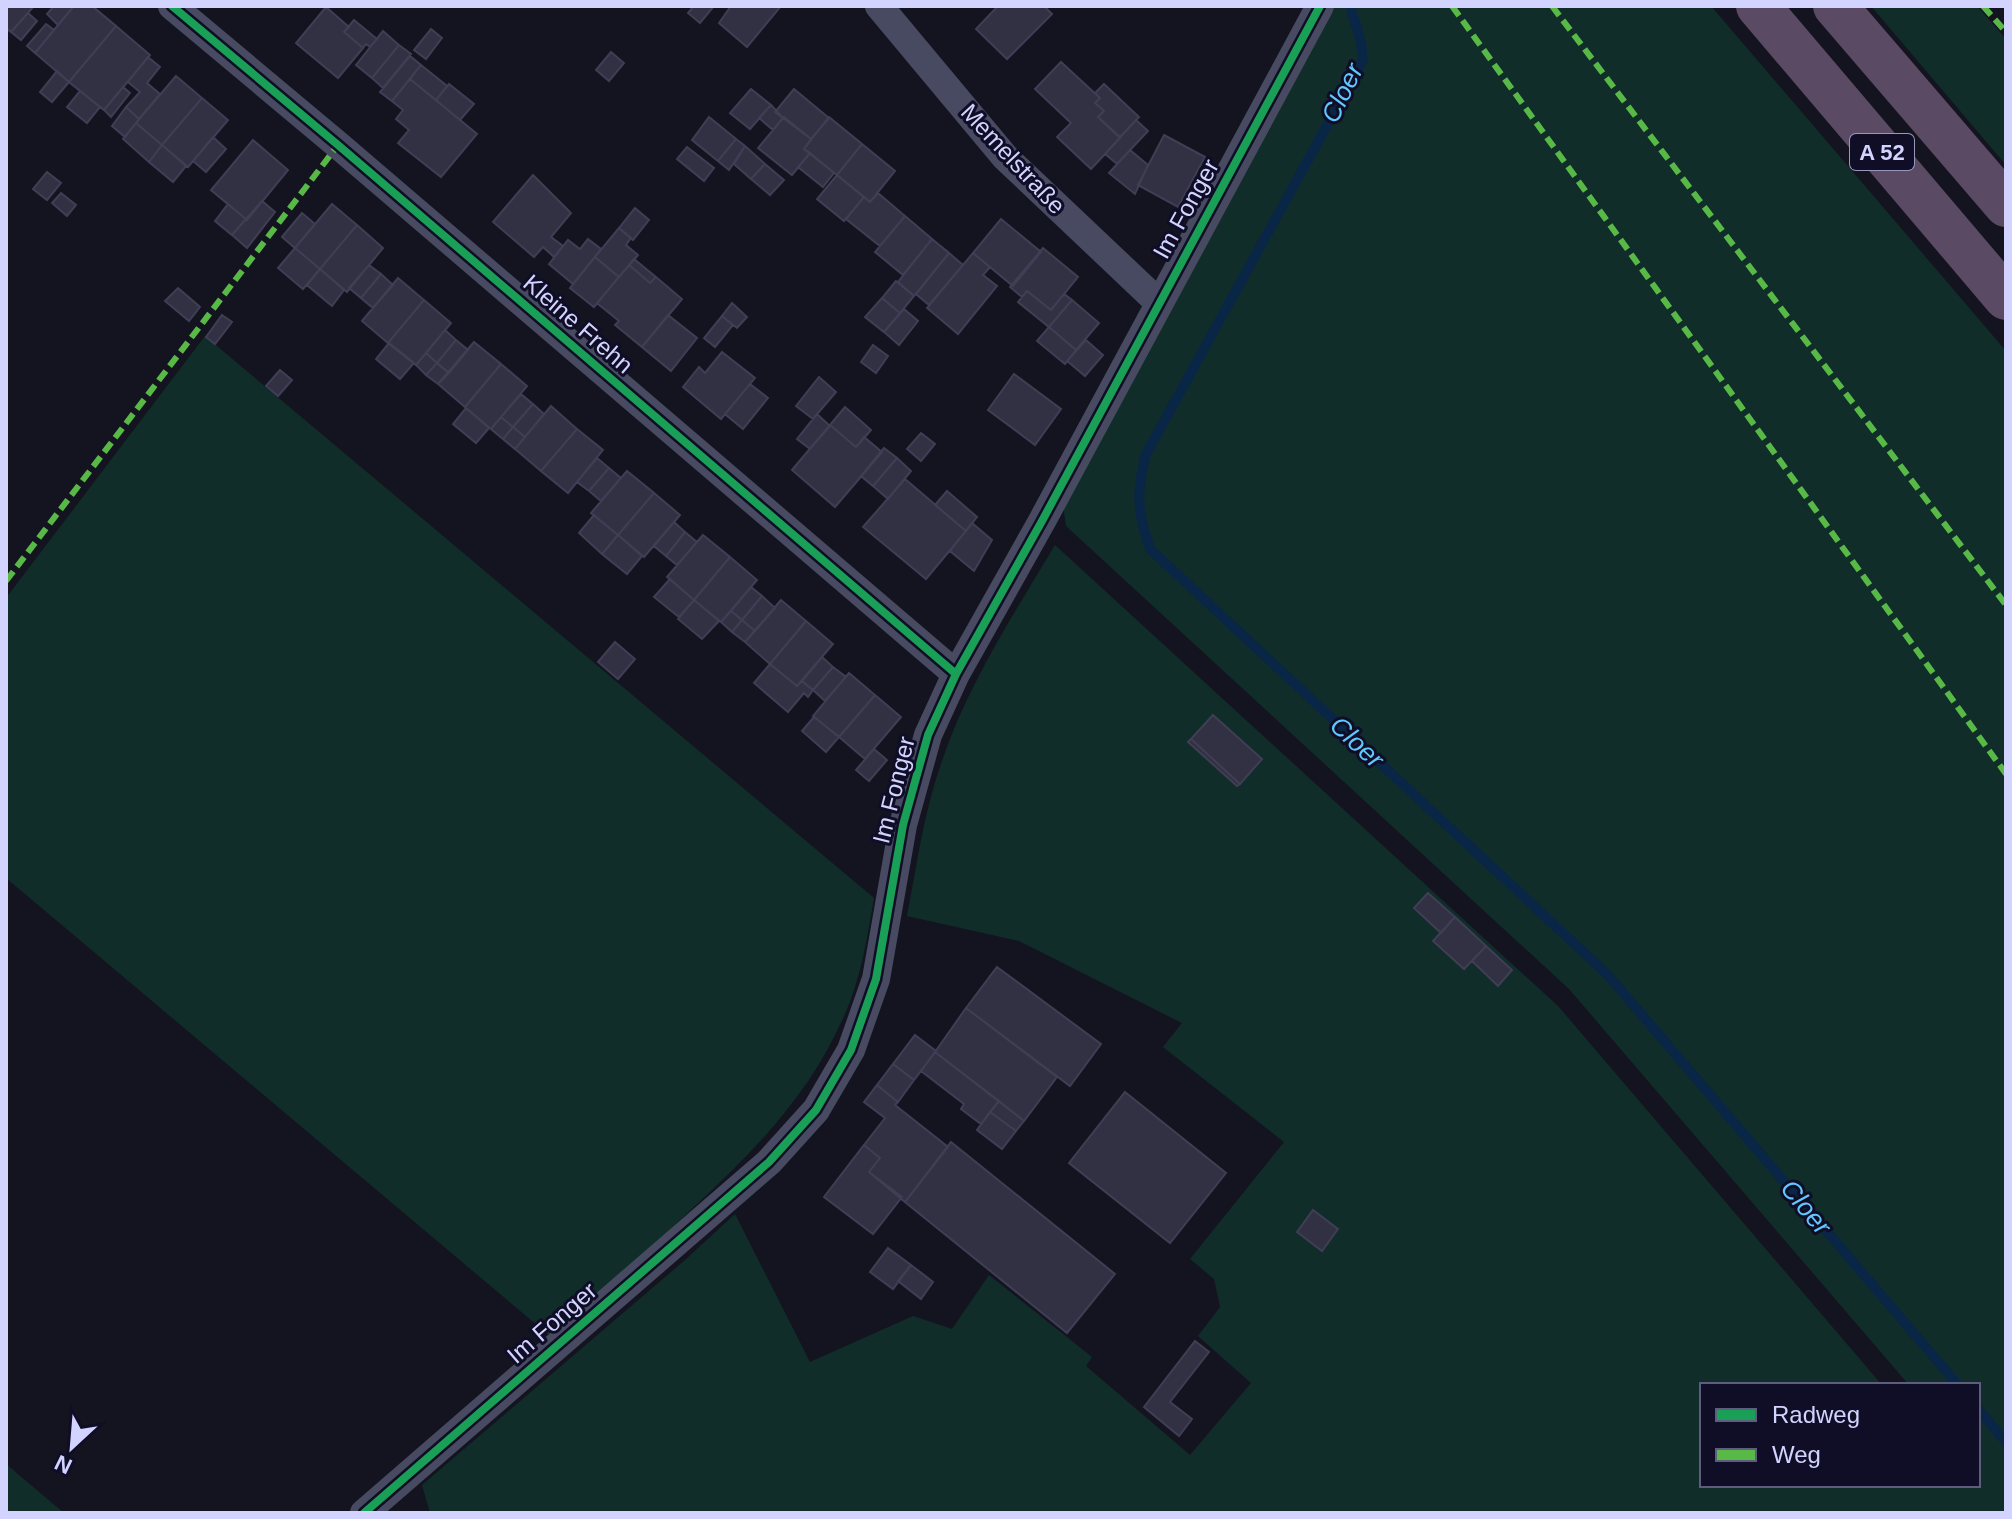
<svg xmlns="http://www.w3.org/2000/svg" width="2012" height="1519" viewBox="0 0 2012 1519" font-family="Helvetica,sans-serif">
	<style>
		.green { fill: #112d2a }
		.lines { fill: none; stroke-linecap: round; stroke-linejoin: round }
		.stream { stroke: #0a2646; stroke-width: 10 }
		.building { fill: #323143; stroke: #3f3e55; stroke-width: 2 }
		.minor { stroke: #484a61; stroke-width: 28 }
		.motorway { stroke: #5b4a64; stroke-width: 44 }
		.quiet { stroke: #58b947; stroke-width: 6; stroke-dasharray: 12 6; stroke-linecap: butt }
		.cycleway-casing { stroke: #0f0e26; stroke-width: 13 }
		.cycleway { stroke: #1a9f57; stroke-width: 8 }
		.labels { text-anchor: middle; stroke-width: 6; stroke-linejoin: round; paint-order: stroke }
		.shield { fill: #0f0e26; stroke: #9898be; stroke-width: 2 }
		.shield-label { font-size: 22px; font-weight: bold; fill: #d3d3ff }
		.street-label { font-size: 24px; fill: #d3d3ff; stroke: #0f0e26 }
		.water-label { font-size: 26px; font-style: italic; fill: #61c7ff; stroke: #0f0e26 }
	</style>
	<rect width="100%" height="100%" fill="#141420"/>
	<!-- green -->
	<path class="green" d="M1333,6H1711L2006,351V1513H430L422,1485L685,1260L735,1214L810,1362L913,1316L952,1329L989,1275L1092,1357L1086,1366L1190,1455L1251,1383L1198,1336L1220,1307L1214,1279L1190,1259L1284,1142L1163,1047L1182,1023L1019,941L907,916C917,864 924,811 942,761C968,684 1014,614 1055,545L1558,1006L1882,1385H1702V1485H1978V1385H1909L1569,989L1066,526L1063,506Z
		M1871,6H1977L2006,39V165Z
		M205,336L874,898C867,938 861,979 844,1016C810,1094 756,1149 695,1206C648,1251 598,1293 550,1336L6,878V598Z
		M6,1464L64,1513H6Z"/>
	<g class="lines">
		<!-- stream -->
		<path class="stream" d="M1351,9L1361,42L1363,60L1146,454C1136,494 1137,510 1150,549L1607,974L1958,1385
			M1978,1409L2006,1442"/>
	</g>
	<!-- building -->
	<path class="building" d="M6,6H34L11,32L6,28Z
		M54,6H74L58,25L47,14Z
		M74,6H92L116,26L69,82L35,53Z
		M694,6H714L700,23L688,13Z
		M731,6H781L747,47L719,23Z
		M998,6H1044L1052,14L1007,59L976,29Z
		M326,7L349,27L344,32L363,48L338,78L296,43Z
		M28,13L37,21L21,40L11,32Z
		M354,20L377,39L370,47L366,44L363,48L344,32Z
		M46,24L54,30L35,53L27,46Z
		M116,26L150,55L104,110L69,82Z
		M431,29L442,38L426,59L414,50Z
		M383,31L399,45L372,78L356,65Z
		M399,45L411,54L383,88L372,78Z
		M611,52L624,63L609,81L596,70Z
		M410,56L421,65L392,101L380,92Z
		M148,57L160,67L147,83L160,94L139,119L126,107L140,92L128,82Z
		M1061,62L1100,98L1095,103L1104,111L1098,117L1120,138L1091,169L1057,137L1071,123L1035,89Z
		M421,65L447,86L436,100L410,79Z
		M57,71L69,82L52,102L40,92Z
		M176,76L202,98L162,145L136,123Z
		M410,79L477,134L441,177L398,143L409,130L396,119L403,110L392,101Z
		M449,84L474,104L460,120L436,100Z
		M1104,84L1139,117L1120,137L1098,117L1104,111L1095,103L1100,98L1095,93Z
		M123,87L130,93L111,117L104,110Z
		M751,89L771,105L750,129L730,113Z
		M794,89L829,118L811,139L775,112Z
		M80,91L100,107L87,123L67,107Z
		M202,98L228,120L188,167L162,145Z
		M771,105L783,118L773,130L759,118Z
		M126,107L139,119L125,137L112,126Z
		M709,117L736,139L718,161L692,140Z
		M784,117L811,139L804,149L810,153L792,175L758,148Z
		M829,117L862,144L837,175L804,149Z
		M1136,120L1148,131L1117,164L1105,154Z
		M136,123L162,145L149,162L123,139Z
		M1164,135L1205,157L1178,207L1138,185Z
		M213,137L226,149L206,172L193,161Z
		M736,139L745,146L729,170L718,161Z
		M253,140L288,170L247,220L211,190Z
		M862,144L895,171L870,202L837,175Z
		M162,145L186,166L173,182L149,162Z
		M745,146L765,164L751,179L734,164Z
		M687,147L714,168L704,181L677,159Z
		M1130,150L1148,165L1135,194L1109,173Z
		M810,153L834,173L823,187L798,167Z
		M765,164L784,180L770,195L751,179Z
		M47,172L61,183L47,200L33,189Z
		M533,175L571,213L551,237L563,246L554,257L543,247L534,257L493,222Z
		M837,175L864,197L844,221L817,199Z
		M61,193L76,205L67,216L52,203Z
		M878,193L905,216L880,246L846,219L864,197L870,202Z
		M262,201L275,212L247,248L232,235Z
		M228,204L246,219L232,235L215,221Z
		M332,204L357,225L320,269L295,248Z
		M635,208L649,220L633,240L619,228Z
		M302,213L315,224L295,248L282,237Z
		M905,216L932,239L903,275L875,252Z
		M1001,219L1041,252L1013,286L973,253Z
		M357,225L383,248L347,292L320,269Z
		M619,228L631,238L626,245L638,255L619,277L595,257Z
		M588,239L601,249L573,284L549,264L568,240L580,249Z
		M932,239L949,253L914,296L898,282Z
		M295,248L320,269L303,289L278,268Z
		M1043,248L1078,277L1051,310L1027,291L1022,297L1010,287Z
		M949,253L963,265L929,305L916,294Z
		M973,253L990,267L983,275L997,286L958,334L927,308Z
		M595,257L619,277L594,307L570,288Z
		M634,259L656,277L650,283L629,265Z
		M369,265L381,274L361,298L349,288Z
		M629,265L650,283L656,277L682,299L642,347L615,325L619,321L597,303Z
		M320,269L344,290L332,306L307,285Z
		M381,274L393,285L373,308L361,298Z
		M398,278L424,300L388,343L362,321Z
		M896,281L914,296L900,313L882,298Z
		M178,288L200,307L189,321L165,301Z
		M1027,291L1051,310L1064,294L1072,300L1049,327L1018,302Z
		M882,298L900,313L884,332L865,317Z
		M424,300L451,323L416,365L388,343Z
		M1072,300L1099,323L1076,350L1049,327Z
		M732,303L747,317L737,328L722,316Z
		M904,309L918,321L899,345L884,332Z
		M222,315L232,322L215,344L206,337Z
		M668,315L697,338L671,371L642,347Z
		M722,316L733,325L715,347L704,338Z
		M1049,327L1076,350L1065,364L1037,341Z
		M445,330L456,340L437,363L426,353Z
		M456,340L468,350L449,373L437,363Z
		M1086,340L1103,355L1085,376L1067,361Z
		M474,342L501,364L465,407L438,384Z
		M389,343L414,363L400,379L376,359Z
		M873,345L888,356L876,373L861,362Z
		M722,352L755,378L721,419L683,387L699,367L705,373Z
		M426,353L437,363L426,375L416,365Z
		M437,363L449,373L438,384L426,375Z
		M501,364L527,386L491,429L465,407Z
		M280,370L292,380L278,396L266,386Z
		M1014,374L1061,409L1035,445L988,410Z
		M819,377L836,392L813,419L796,406Z
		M750,384L768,398L743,429L725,414Z
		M521,394L533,404L513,427L501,417Z
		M533,404L544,414L525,437L513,427Z
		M551,406L577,429L541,471L515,449Z
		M845,407L871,430L856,447L830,425Z
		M466,408L489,428L476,443L453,424Z
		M817,414L830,426L810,449L797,439Z
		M501,417L513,427L503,439L491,429Z
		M830,425L856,447L864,437L882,452L835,507L792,470Z
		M513,427L525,437L515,449L503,439Z
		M577,429L603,450L568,493L541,471Z
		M921,433L935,444L921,461L907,449Z
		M884,448L897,458L873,486L861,476Z
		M597,458L609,468L589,491L577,482Z
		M897,458L911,471L888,499L873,486Z
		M609,468L621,478L601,501L589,491Z
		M627,471L654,493L618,535L591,513Z
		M905,479L966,531L926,579L863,527Z
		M947,491L977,517L966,531L935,505Z
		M654,493L680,515L644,557L618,535Z
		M594,515L618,535L602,554L579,533Z
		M674,522L685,532L666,556L654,546Z
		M972,523L992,540L974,571L950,551Z
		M685,532L697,542L677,565L666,556Z
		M618,535L642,556L627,574L602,554Z
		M703,535L730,557L694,600L667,577Z
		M730,557L757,580L721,622L694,600Z
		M670,579L694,600L679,617L654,597Z
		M751,587L762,596L742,620L731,611Z
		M762,596L775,608L755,631L742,620Z
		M694,600L719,621L702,639L678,619Z
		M781,600L806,621L770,664L745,642Z
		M731,611L742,620L732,632L721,622Z
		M742,620L755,631L745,642L732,632Z
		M806,621L833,644L797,686L770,664Z
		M615,642L635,659L618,679L598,662Z
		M822,657L833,667L813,690L802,681Z
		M770,664L797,686L802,681L813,690L808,697L804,693L788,712L754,683Z
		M833,667L846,677L825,701L813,690Z
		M849,673L875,695L839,737L813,716Z
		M875,695L901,717L865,759L839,737Z
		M1213,715L1262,759L1240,784L1191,739Z
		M814,717L839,737L826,752L802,731Z
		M1191,739L1240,784L1237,786L1188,742Z
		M874,749L887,760L869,781L856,770Z
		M1428,893L1455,917L1441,933L1414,908Z
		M1455,917L1486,946L1464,969L1433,941Z
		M1486,946L1512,970L1498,986L1472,961Z
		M997,967L1101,1044L1070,1086L966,1008Z
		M966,1008L1057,1077L1024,1121L935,1052Z
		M915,1035L936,1051L914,1080L893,1064Z
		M935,1052L999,1101L981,1124L961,1109L964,1104L921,1071Z
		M893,1064L914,1080L898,1102L877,1085Z
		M877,1085L898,1102L895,1105L948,1147L905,1202L869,1172L880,1158L864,1145L885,1118L864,1102Z
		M1125,1092L1226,1173L1170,1243L1069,1163Z
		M999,1101L1024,1121L1016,1131L990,1112Z
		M990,1112L1016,1131L1002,1149L977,1130Z
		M951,1142L1115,1274L1067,1333L905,1202Z
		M864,1145L880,1158L869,1172L902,1197L873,1234L824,1197Z
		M1313,1210L1338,1229L1322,1251L1297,1232Z
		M888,1248L911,1265L893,1289L870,1272Z
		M911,1265L933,1282L921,1299L898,1281Z
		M1195,1341L1209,1352L1170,1402L1192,1419L1179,1436L1144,1407Z"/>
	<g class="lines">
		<!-- minor -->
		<path class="minor" d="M172,6L338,145L956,674
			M879,6L1005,157L1158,302
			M364,1513L769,1162L816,1110L851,1050L876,979L903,825L928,735L956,674L1042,521L1320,6"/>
		<!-- motorway -->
		<path class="motorway" d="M1758,6L2006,298
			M1835,6L2006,205"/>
		<!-- quiet -->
		<path class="quiet" d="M1452,6L2006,774
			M1552,6L2006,605
			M1983,6L2006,32
			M6,581L338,145"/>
		<!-- cycleway casing -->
		<g class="cycleway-casing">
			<path id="cycleway" d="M172,6L338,145L956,674
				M364,1513L769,1162L816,1110L851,1050L876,979L903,825L928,735L956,674L1042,521L1320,6"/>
		</g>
		<!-- cycleway -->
		<use href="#cycleway" class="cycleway"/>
	</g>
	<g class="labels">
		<!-- shield labels -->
		<rect class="shield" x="1850" y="134" width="64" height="36" rx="6"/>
		<g class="shield-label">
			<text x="1882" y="160">A 52</text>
		</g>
		<!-- street labels -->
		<g class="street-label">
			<text transform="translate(1013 159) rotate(47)" y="8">Memelstraße</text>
			<text transform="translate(1186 209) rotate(-61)" y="8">Im Fonger</text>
			<text transform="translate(578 324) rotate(41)" y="8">Kleine Frehn</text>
			<text transform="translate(894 790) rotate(-76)" y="8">Im Fonger</text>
			<text transform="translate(552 1323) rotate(-41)" y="8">Im Fonger</text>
		</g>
		<!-- water labels -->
		<g class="water-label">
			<text transform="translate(1342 93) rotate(-64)" y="9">Cloer</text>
			<text transform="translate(1357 742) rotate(43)" y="9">Cloer</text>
			<text transform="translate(1806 1207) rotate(50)" y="9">Cloer</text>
		</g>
	</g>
	<!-- border -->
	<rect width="2012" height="1519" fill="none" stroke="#d3d3ff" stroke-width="16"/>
	<!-- legend -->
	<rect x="1700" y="1383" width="280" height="104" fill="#0f0e26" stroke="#5d5d7d" stroke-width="2"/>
	<rect x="1716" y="1409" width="40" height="12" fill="#1a9f57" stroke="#5d5d7d" stroke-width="2"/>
	<text x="1772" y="1423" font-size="24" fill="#d3d3ff">Radweg</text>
	<rect x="1716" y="1449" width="40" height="12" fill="#58b947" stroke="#5d5d7d" stroke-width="2"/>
	<text x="1772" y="1463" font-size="24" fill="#d3d3ff">Weg</text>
	<!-- north arrow -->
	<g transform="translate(72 1447) rotate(206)" stroke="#0f0e26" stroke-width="6" paint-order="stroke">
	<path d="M0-6L14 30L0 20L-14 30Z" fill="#d3d3ff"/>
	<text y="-12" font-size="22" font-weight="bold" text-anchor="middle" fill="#d3d3ff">N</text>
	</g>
</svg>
